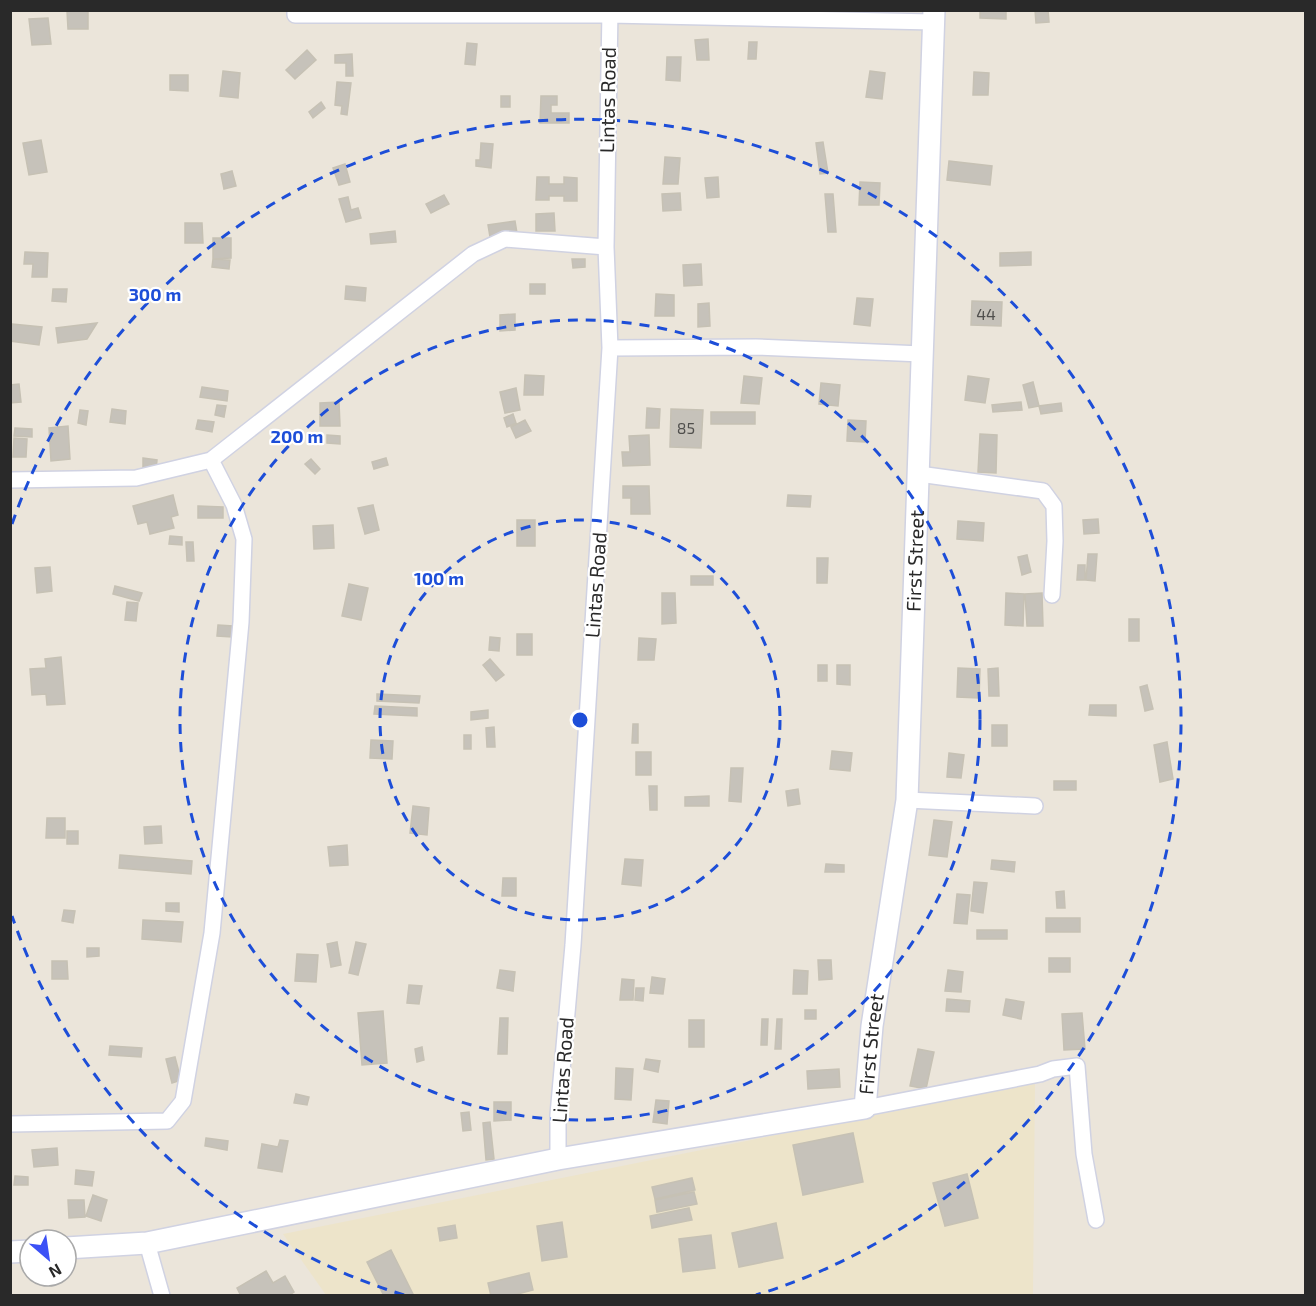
<svg xmlns="http://www.w3.org/2000/svg" width="1316" height="1306" viewBox="0 0 1316 1306" font-family="'Exo 2',sans-serif">
	<style>
		.education { fill: #ede4ca }
		.building { fill: #c6c2ba; stroke: #c6c1b4; stroke-width: 1.5 }
		.lines { fill: none; stroke-linecap: round; stroke-linejoin: round }
		.street-casing { stroke: #d0d2e2; stroke-width: 18 }
		.secondary-casing { stroke: #d0d2e2; stroke-width: 24 }
		.street { stroke: #fff; stroke-width: 15 }
		.secondary { stroke: #fff; stroke-width: 21 }
		.ring { fill: none; stroke: #1d4ed8; stroke-width: 3; stroke-dasharray: 10 8 }
		.labels { text-anchor: middle; stroke-width: 4.5; stroke-linejoin: round; paint-order: stroke }
		.number-label { font-size: 16px; fill: #504f4d }
		.street-label { font-size: 20px; fill: #292929; stroke: #fff }
		.centre { fill: #1d4ed8; stroke: #fff; stroke-width: 3 }
		.ring-label { font-size: 18px; text-anchor: middle; font-weight: bold; fill: #1d4ed8; stroke: #fff; stroke-width: 4.5; stroke-linejoin: round; paint-order: stroke }
	</style>
	<rect width="100%" height="100%" fill="#ebe5da"/>
	<!-- education -->
	<path class="education" d="M1035,1083L1033,1295H326L283,1234Z"/>
	<!-- building -->
	<path class="building" d="M980,10H1006V19L980,18Z
		M1035,10H1048L1049,22L1036,23Z
		M67,11H88V29H68Z
		M48,18L51,44L32,45L29,19Z
		M708,39L709,60H697L695,40Z
		M749,42H757L756,59H748Z
		M467,43L477,44L475,65L465,64Z
		M307,50L316,60L295,79L286,70Z
		M352,54L353,76H346V63H335V55Z
		M667,57H681L680,81L666,80Z
		M223,71L240,73L238,98L220,96Z
		M870,71L885,73L882,99L866,97Z
		M974,72L989,73L988,95H973Z
		M170,75H188V91L170,90Z
		M337,82L351,83L347,115L341,114L342,106L335,105Z
		M501,96H510V107H501Z
		M541,96H557V105H551V113H569V123H540Z
		M321,102L325,108L313,118L309,112Z
		M41,140L47,172L29,175L23,143Z
		M823,142L828,173L820,174L816,143Z
		M481,143L493,144L491,168L476,166V160H480Z
		M665,157L680,158L678,184H663Z
		M949,161L992,166L990,185L947,180Z
		M345,164L350,182L339,185L333,168Z
		M232,171L236,186L224,189L221,174Z
		M537,177H549V184H564V177L577,178V201H564V196H549V200H536Z
		M718,177L719,197L707,198L705,178Z
		M860,182L880,183L879,205H859Z
		M680,193L681,210L663,211L662,194Z
		M825,194H833L836,232H828Z
		M444,195L449,204L431,213L426,204Z
		M348,197L351,210L358,208L361,218L346,222L339,199Z
		M554,213L555,231H536V214Z
		M515,221L517,233L490,237L488,225Z
		M185,223H202L203,243H185Z
		M395,231L396,242L371,244L370,234Z
		M213,238H231V258L213,259Z
		M25,252L48,253L47,277H32L33,264H24Z
		M1031,252V265L1000,266V253Z
		M213,259L230,260L229,269L212,267Z
		M572,259H585V267L573,268Z
		M701,264L702,285L684,286L683,265Z
		M530,284H545V294H530Z
		M346,286L366,288L365,301L345,299Z
		M53,289H67L66,302L52,301Z
		M656,294L674,295V316H655Z
		M857,298L873,299L870,326L854,324Z
		M972,301L1002,302L1001,326L971,325Z
		M709,303L710,326L698,327V304Z
		M515,314V330L500,331V315Z
		M97,323L87,339L58,343L56,328Z
		M12,324L42,327L39,345L10,341Z
		M525,375L544,376L543,395H524Z
		M744,376L762,378L759,404L741,403Z
		M968,376L989,379L985,403L965,400Z
		M1033,382L1039,406L1029,408L1023,385Z
		M821,383L840,385L838,406L819,404Z
		M19,384L21,402L10,403V385Z
		M202,387L228,391L227,401L200,397Z
		M516,388L520,410L505,413L500,392Z
		M339,402L340,426H320V403Z
		M1021,402L1022,410L993,412L992,405Z
		M1061,403L1062,411L1041,414L1039,406Z
		M217,405L226,406L224,417L215,415Z
		M647,408L660,409L659,428H646Z
		M112,409L126,411L125,424L110,422Z
		M671,409L703,410L701,448L670,447Z
		M80,410L88,411L86,425L78,423Z
		M711,412H755V424H711Z
		M513,414L516,423L507,427L504,418Z
		M198,420L214,422L212,432L196,429Z
		M525,420L531,431L516,438L511,427Z
		M848,420L866,421L865,442L847,441Z
		M68,426L70,459L51,461L49,428Z
		M15,428L32,429V437L14,436Z
		M980,434L997,435L996,473L978,472Z
		M327,435L340,436V444L327,443Z
		M649,435L650,465L623,466L622,452H630L629,436Z
		M14,438L27,439L26,457H13Z
		M143,458L157,460L156,470H143Z
		M386,458L388,465L374,469L372,462Z
		M311,459L320,469L315,474L305,464Z
		M623,486H649L650,514H631V498H623Z
		M173,495L178,515L171,517L174,528L150,534L147,522L138,524L133,506Z
		M788,495L811,496L810,507L787,506Z
		M373,505L379,530L365,534L358,508Z
		M198,506L223,507V518H198Z
		M1098,519L1099,533L1084,534L1083,520Z
		M517,520H535V546H517Z
		M958,521L984,523L983,541L957,539Z
		M333,525L334,548L314,549L313,526Z
		M170,536L182,537V545L169,544Z
		M186,542H193L194,561H187Z
		M1088,554H1097L1095,581L1086,580Z
		M1027,555L1031,572L1022,575L1018,557Z
		M817,558H828L827,583H817Z
		M1078,565H1085V580H1077Z
		M50,567L52,591L37,593L35,568Z
		M691,576H713V585H691Z
		M349,584L368,588L361,620L342,616Z
		M115,586L142,593L139,601L113,594Z
		M662,593H675L676,623L662,624Z
		M1006,593L1024,594L1023,626L1005,625Z
		M1042,593L1043,626H1027L1025,594Z
		M127,602L138,603L136,621L125,620Z
		M1129,619H1139V641H1129Z
		M218,625L233,626L232,637L217,636Z
		M517,634H532V655H517Z
		M490,637L500,638L499,651L489,650Z
		M639,638L656,639L654,660H638Z
		M61,657L65,704L47,705L46,694L32,695L30,669L46,668L45,659Z
		M490,659L504,675L496,681L483,665Z
		M818,665H827V681H818Z
		M837,665H850V685L837,684Z
		M958,668L980,669L979,698L957,697Z
		M998,668L999,696H989L988,669Z
		M1147,685L1153,709L1145,711L1140,687Z
		M377,694L420,696L419,703L377,701Z
		M1090,705H1116V716L1089,715Z
		M375,706L417,708V716L374,714Z
		M488,710V718L471,720V712Z
		M633,724H638V743H632Z
		M992,725H1007V746H992Z
		M494,727L495,747H487L486,728Z
		M464,735H471V749H464Z
		M371,740L393,741L392,759L370,758Z
		M1167,742L1173,779L1160,782L1154,745Z
		M832,751L852,753L850,771L830,769Z
		M636,752H651V775H636Z
		M949,753L964,755L961,778L947,777Z
		M731,768H743L741,802L729,801Z
		M1054,781H1076V790H1054Z
		M649,786H657V810H650Z
		M798,789L800,804L788,806L786,791Z
		M709,796V806H685V797Z
		M413,806L429,808L427,835L410,833Z
		M47,818H65V838H46Z
		M934,820L952,822L947,857L929,855Z
		M161,826L162,843L145,844L144,827Z
		M67,831H78V844H67Z
		M347,845L348,865L330,866L328,847Z
		M120,855L192,861L191,874L119,868Z
		M625,859L643,860L641,886L622,884Z
		M992,860L1015,862L1014,872L991,869Z
		M826,864L844,865V872H825Z
		M503,878H516V896H502Z
		M974,882L987,883L983,913L971,911Z
		M1064,891L1065,908H1057L1056,892Z
		M957,894L970,895L967,924L954,923Z
		M166,903H179V912L166,911Z
		M64,910L75,911L73,923L62,921Z
		M1046,918H1080V932H1046Z
		M143,920L183,922L181,942L142,939Z
		M977,930H1007V939H977Z
		M337,942L341,965L331,967L327,944Z
		M356,942L366,944L358,975L349,973Z
		M87,948H99V956L87,957Z
		M297,954L318,955L316,982L295,981Z
		M1049,958H1070V972H1049Z
		M818,960H831L832,979L819,980Z
		M52,961H67L68,979H52Z
		M500,970L515,972L513,991L497,988Z
		M794,970L808,971L807,994H793Z
		M948,970L963,972L961,992L945,991Z
		M652,977L665,979L663,994L650,993Z
		M622,979L634,980L633,1000H620Z
		M409,985L422,986L419,1004L407,1003Z
		M636,988H644L643,1001L635,1000Z
		M947,999L970,1001L969,1012L946,1011Z
		M1006,999L1024,1002L1021,1019L1003,1015Z
		M805,1010H816V1019H805Z
		M383,1011L387,1063L362,1065L358,1013Z
		M1082,1013L1085,1049L1064,1050L1062,1014Z
		M500,1018H508L507,1054H498Z
		M762,1019H768L767,1045H761Z
		M777,1019H782L781,1049H775Z
		M689,1020H704V1047H689Z
		M110,1046L142,1048L141,1057L109,1055Z
		M422,1047L424,1060L417,1062L415,1049Z
		M918,1049L934,1052L926,1089L910,1086Z
		M175,1057L181,1080L172,1083L166,1059Z
		M646,1059L660,1061L658,1072L644,1069Z
		M616,1068L633,1069L631,1100L615,1099Z
		M839,1069L840,1087L808,1089L807,1071Z
		M296,1094L309,1097L307,1105L294,1103Z
		M656,1100L669,1101L667,1124L653,1122Z
		M494,1102H511V1120L494,1121Z
		M469,1112L471,1130L463,1131L461,1113Z
		M490,1122L494,1159L486,1160L483,1123Z
		M853,1133L863,1182L803,1195L793,1145Z
		M206,1138L228,1141L227,1150L205,1146Z
		M280,1140L288,1141L282,1172L258,1168L262,1144L278,1147Z
		M57,1148L58,1165L34,1167L32,1150Z
		M76,1170L94,1172L92,1186L75,1184Z
		M967,1174L978,1218L945,1226L933,1183Z
		M15,1176L28,1177V1185H14Z
		M692,1178L695,1190L655,1199L652,1187Z
		M694,1192L697,1204L657,1212L655,1200Z
		M93,1195L107,1200L101,1221L86,1216Z
		M68,1200H84L85,1217L69,1218Z
		M689,1208L692,1220L652,1228L650,1216Z
		M562,1222L567,1257L542,1261L537,1226Z
		M776,1223L783,1258L739,1267L732,1233Z
		M455,1225L457,1238L440,1241L438,1228Z
		M711,1235L715,1268L683,1272L679,1239Z
		M391,1250L414,1296H384L367,1262Z
		M266,1271L273,1283L285,1276L294,1292L288,1296H241L237,1288Z
		M529,1273L533,1290L510,1296H491L488,1283Z"/>
	<g class="lines">
		<!-- street casing -->
		<g class="street-casing">
			<path id="street" d="M295,10V15H609L933,22
				M610,348L756,347L922,354
				M919,474L1043,491L1054,506L1055,541L1052,595
				M10,480L136,478L211,460L473,254L505,239L606,247
				M907,800L1035,806
				M865,1108L1040,1074L1053,1069L1077,1066L1084,1154L1096,1220
				M10,1124L167,1121L183,1101L212,933L241,622L244,539L234,505L211,460
				M558,1159V1115L573,945L610,348L606,247L610,10
				M147,1243L162,1296"/>
		</g>
		<!-- secondary casing -->
		<g class="secondary-casing">
			<g id="secondary">
				<path id="s1" d="M66,1248L147,1243L558,1159L865,1108L872,1026L907,800L934,10"/>
				<path d="M10,1252L30,1251"/>
			</g>
		</g>
		<!-- street -->
		<use href="#street" class="street"/>
		<!-- secondary -->
		<use href="#secondary" class="secondary"/>
	</g>
	<!-- distance rings -->
	<g class="ring">
		<circle cx="580" cy="720" r="200"/>
		<circle cx="580" cy="720" r="400"/>
		<path d="M404 1295A601 601 0 0 1 12 916M12 524A601 601 0 1 1 756 1295"/>
	</g>
	<g class="labels">
		<!-- number labels -->
		<g class="number-label">
			<text x="986" y="320">44</text>
			<text x="686" y="434">85</text>
		</g>
		<!-- street labels -->
		<g class="street-label">
			<text transform="translate(608 100) rotate(-89)" y="7">Lintas Road</text>
			<text dy="7" stroke="none"><textPath href="#s1" startOffset="1362">First Street</textPath></text>
			<text transform="translate(596 585) rotate(-86)" y="7">Lintas Road</text>
			<text dy="7" stroke="none"><textPath href="#s1" startOffset="876">First Street</textPath></text>
			<text transform="translate(563 1070) rotate(-86)" y="7">Lintas Road</text>
		</g>
	</g>
	<circle cx="580" cy="720" r="9" class="centre"/>
	<g class="ring-label">
		<text x="155" y="301">300 m</text>
		<text x="297" y="443">200 m</text>
		<text x="439" y="585">100 m</text>
	</g>
	<!-- border -->
	<rect width="1316" height="1306" fill="none" stroke="#292929" stroke-width="24"/>
	<!-- north arrow -->
	<g transform="translate(48 1258) rotate(151)"><circle r="28" fill="#ffffff" stroke="#a9a9a9" stroke-width="1.5"/>
	<path d="M0-4.5L10 22L0 15L-10 22Z" fill="#3c51f6"/>
	<text y="-9" font-size="16" font-weight="bold" text-anchor="middle" fill="#292929">N</text>
	</g>
</svg>
